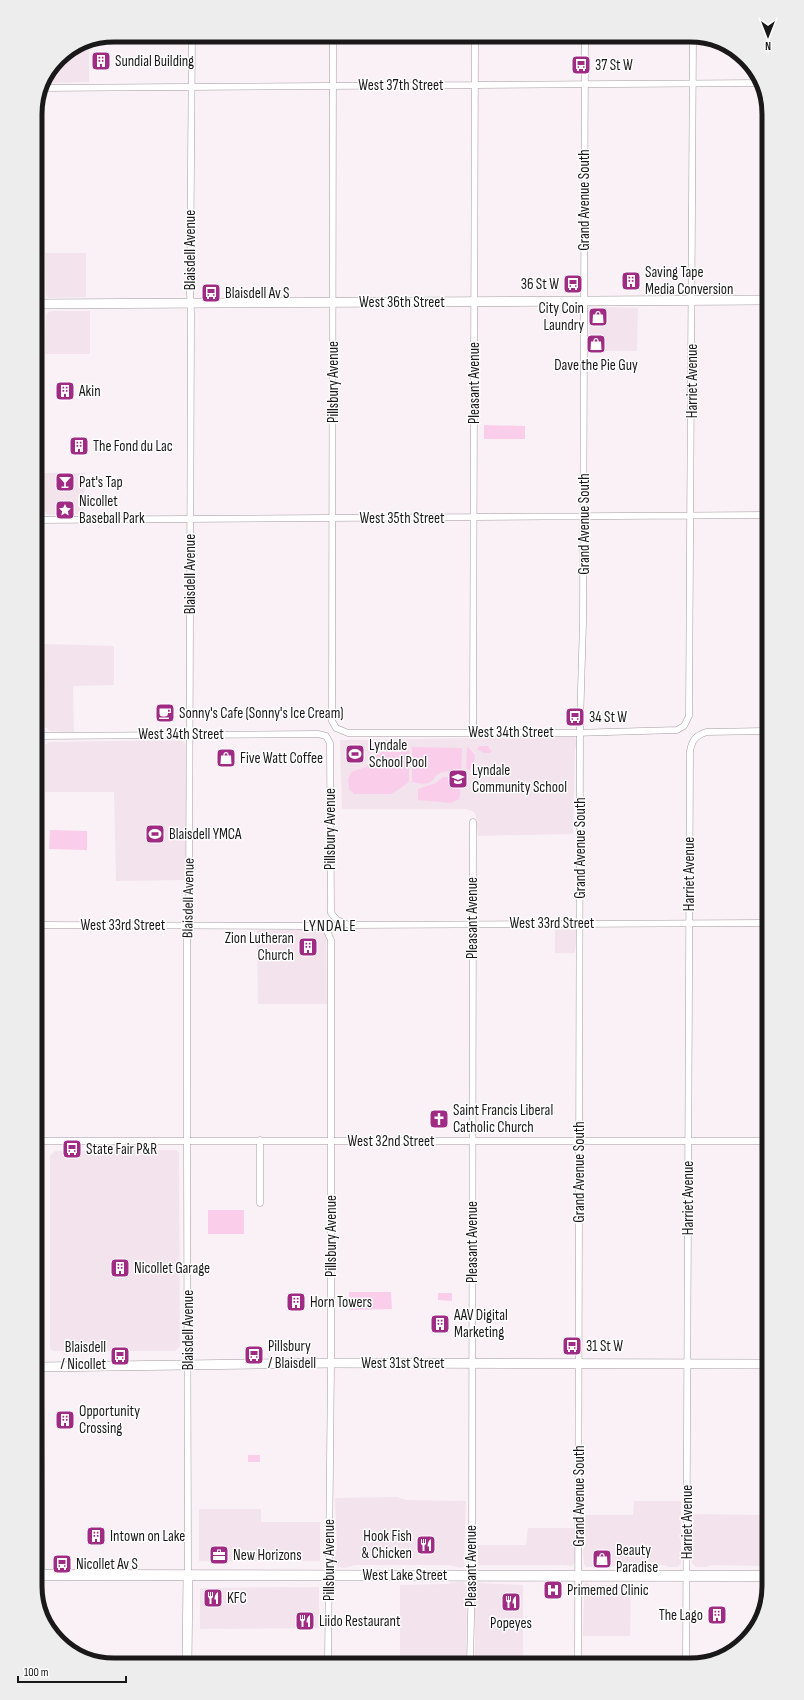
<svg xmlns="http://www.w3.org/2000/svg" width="804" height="1700" viewBox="0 0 804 1700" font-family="'Sofia Sans Condensed',sans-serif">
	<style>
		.built { fill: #f3e3ed }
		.green { fill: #faceeb }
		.water { fill: #e7a1d1 }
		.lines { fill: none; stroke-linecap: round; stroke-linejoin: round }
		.street-casing { stroke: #a39ba0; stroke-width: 7 }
		.secondary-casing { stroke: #a39ba0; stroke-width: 10 }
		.primary-casing { stroke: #a39ba0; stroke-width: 11 }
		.street { stroke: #fff; stroke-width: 6 }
		.secondary { stroke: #fff; stroke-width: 9 }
		.primary { stroke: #fff; stroke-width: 10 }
		.labels { text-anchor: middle; stroke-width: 3; stroke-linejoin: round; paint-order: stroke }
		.poi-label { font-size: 15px; fill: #1a1819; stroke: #fff; text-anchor: start }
		.street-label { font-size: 15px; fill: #1a1819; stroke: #fff }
		.neighbourhood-label { font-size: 16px; letter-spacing: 1px; fill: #1a1819; stroke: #fff }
		.rim { fill: none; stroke: #1a1819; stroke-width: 5 }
	</style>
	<rect width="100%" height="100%" fill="#f9f1f6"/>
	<!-- built -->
	<path class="built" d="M116,35V43H89V82L48,83L45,82L44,79L58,58L84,41Z
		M45,253H86V297L49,298L47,296L46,294Z
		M592,305L604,307L638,308L637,351H590L589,322L587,315V308Z
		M52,311H90V354H45L46,317L48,312Z
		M43,473H85L84,514L49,515L46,513L44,511Z
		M44,644L114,646V685L73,686L74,732L50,731L45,727Z
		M568,737H574L576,739L577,745L575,748L573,834L478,836L476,816L474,812L466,809H342L340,740Z
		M180,740L184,742L187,746L186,880L116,881L114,792H45V745L49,742Z
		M320,929L326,935L327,1004H258L257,930Z
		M555,929L577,930L578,937L576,942L575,953H555Z
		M177,1150L179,1153L180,1346L175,1351H54L50,1349V1156L55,1151Z
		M397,1497L406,1500L466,1501L464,1566L462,1568L448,1565H355L344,1568L339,1567L335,1564L334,1557L337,1549L335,1498Z
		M634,1501H681V1564L677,1567H669L663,1565L586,1567L584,1564L583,1551L585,1545V1515H633Z
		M199,1509H261V1522H320V1561H199Z
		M691,1514L769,1515V1566L711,1565L706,1567H696L692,1563Z
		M528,1528H574L576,1534L575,1563L572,1566L564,1565H478V1545H526Z
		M463,1582L467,1587L466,1662L400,1663V1585L448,1584L451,1583Z
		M478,1583L523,1585V1662H475V1586Z
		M586,1583L591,1585H631L630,1636H583L584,1593L582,1591L583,1585Z
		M319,1587V1628L200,1629V1588Z"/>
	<!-- green -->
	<path class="green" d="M484,425L525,426V439H484Z
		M467,746L475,755L474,762L469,771L466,768Z
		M479,746H488L492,752L490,753H484L477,749Z
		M412,747L462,748L461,775C454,771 445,769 437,775C434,778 432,782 428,783C423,785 417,783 412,782Z
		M409,751V782L392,794H354L349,789L348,779L351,772L366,767L380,752Z
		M443,777L454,778C460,785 462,789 459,799L451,803L418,800V789L436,783Z
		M50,830L87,831V850L49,849Z
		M208,1210H244V1234H208Z
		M349,1292H391L392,1309L349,1310Z
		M438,1293H452V1301L438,1300Z
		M248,1455H260V1462H248Z"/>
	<!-- water -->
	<path class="water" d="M349,748H361V761H349Z"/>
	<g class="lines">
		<!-- street casing -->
		<g class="street-casing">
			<path id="street" d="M333,35L332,721L336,728L348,733H573L677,730L684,726L689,716L693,35
				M40,88L761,83
				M37,520L766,515
				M473,732L475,35
				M37,736L318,734L326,736L330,743L331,913L337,920L349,925L767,923
				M38,925L316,926L326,929L331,940V1363L328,1663
				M39,1141H768
				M260,1203V1140
				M188,1574L187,1152V933L189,917L191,313L190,293L192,35
				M686,1661L690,751C692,740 696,735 707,732L767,731
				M470,1662L472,1575L473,822
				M578,1662L580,724L583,622L585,35"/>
		</g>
		<!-- secondary casing -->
		<g class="secondary-casing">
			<path id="secondary" d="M36,304L765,300
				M37,704V99
				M37,795L39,1337
				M39,1367L331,1363L768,1364
				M39,1390L40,1575
				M187,1664L188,1574"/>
		</g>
		<!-- primary casing -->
		<g class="primary-casing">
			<path id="primary" d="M39,1575L769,1576"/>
		</g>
		<!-- street -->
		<use href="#street" class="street"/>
		<!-- secondary -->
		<use href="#secondary" class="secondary"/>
		<!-- primary -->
		<use href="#primary" class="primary"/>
	</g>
	<!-- icons -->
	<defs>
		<g id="building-square" transform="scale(1)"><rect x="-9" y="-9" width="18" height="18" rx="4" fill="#a02b85" stroke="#fff"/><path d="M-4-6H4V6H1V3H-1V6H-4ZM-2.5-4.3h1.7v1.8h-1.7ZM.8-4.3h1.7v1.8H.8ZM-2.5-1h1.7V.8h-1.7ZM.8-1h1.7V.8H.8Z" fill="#fff"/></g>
		<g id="bus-square" transform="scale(1)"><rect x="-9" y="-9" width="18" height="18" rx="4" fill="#a02b85" stroke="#fff"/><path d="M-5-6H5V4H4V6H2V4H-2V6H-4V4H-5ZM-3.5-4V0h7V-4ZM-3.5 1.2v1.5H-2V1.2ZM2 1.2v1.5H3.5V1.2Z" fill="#fff"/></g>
		<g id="shop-square" transform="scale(1)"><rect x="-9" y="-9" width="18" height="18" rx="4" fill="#a02b85" stroke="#fff"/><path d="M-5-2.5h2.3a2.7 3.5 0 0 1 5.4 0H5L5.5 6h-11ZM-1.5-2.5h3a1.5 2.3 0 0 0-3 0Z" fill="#fff"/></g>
		<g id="bar-square" transform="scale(1)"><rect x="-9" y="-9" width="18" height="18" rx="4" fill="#a02b85" stroke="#fff"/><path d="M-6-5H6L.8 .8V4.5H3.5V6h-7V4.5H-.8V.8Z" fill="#fff"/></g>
		<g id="sight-square" transform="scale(1)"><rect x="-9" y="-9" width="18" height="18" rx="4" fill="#a02b85" stroke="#fff"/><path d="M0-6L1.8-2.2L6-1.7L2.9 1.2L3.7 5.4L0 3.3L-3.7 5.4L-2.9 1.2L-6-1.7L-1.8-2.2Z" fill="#fff"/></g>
		<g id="cafe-square" transform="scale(1)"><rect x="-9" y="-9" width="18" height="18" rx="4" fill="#a02b85" stroke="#fff"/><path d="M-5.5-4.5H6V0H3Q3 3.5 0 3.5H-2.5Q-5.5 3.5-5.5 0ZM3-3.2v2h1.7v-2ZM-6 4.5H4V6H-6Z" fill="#fff"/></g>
		<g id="stadium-square" transform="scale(1)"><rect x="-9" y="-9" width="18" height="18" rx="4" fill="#a02b85" stroke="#fff"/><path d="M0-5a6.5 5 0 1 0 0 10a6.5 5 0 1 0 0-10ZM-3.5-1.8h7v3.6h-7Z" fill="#fff"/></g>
		<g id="school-square" transform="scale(1)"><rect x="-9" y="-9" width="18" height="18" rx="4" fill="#a02b85" stroke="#fff"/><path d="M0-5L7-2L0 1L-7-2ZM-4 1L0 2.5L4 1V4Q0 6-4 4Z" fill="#fff"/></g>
		<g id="church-square" transform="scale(1)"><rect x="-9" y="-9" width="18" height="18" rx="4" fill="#a02b85" stroke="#fff"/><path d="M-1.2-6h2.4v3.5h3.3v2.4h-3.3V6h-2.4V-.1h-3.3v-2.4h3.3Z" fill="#fff"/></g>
		<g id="restaurant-square" transform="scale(1)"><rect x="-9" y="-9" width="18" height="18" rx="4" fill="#a02b85" stroke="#fff"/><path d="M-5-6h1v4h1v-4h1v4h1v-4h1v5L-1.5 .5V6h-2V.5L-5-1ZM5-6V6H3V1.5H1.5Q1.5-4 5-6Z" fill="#fff"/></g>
		<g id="office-square" transform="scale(1)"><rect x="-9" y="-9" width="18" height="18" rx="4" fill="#a02b85" stroke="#fff"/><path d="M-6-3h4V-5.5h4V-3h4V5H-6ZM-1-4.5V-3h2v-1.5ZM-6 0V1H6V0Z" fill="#fff"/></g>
		<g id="hospital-square" transform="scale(1)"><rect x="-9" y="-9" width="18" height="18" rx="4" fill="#a02b85" stroke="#fff"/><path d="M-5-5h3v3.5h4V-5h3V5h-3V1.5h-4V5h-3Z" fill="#fff"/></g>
	</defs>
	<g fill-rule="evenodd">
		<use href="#building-square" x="101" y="61"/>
		<use href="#bus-square" x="581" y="65"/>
		<use href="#building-square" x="631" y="281"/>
		<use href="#bus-square" x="573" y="284"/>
		<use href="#bus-square" x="211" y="293"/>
		<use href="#shop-square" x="598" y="317"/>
		<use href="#shop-square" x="596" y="344"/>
		<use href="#building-square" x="65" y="391"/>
		<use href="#building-square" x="79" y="446"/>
		<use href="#bar-square" x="65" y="482"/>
		<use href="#sight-square" x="65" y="510"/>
		<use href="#cafe-square" x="165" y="713"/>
		<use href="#bus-square" x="575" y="717"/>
		<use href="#stadium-square" x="355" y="754"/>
		<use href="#shop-square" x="226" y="758"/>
		<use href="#school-square" x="458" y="779"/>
		<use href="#stadium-square" x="155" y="834"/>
		<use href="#building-square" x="308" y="947"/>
		<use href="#church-square" x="439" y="1119"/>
		<use href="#bus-square" x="72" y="1149"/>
		<use href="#building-square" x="120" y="1268"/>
		<use href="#building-square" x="296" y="1302"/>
		<use href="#building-square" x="440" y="1324"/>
		<use href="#bus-square" x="572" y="1346"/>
		<use href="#bus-square" x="254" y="1355"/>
		<use href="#bus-square" x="120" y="1356"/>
		<use href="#building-square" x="65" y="1420"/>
		<use href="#building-square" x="96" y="1536"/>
		<use href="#restaurant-square" x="426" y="1545"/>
		<use href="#office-square" x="219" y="1555"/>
		<use href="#shop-square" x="602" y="1559"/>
		<use href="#bus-square" x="62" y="1564"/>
		<use href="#hospital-square" x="553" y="1590"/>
		<use href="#restaurant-square" x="213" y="1598"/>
		<use href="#restaurant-square" x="511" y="1602"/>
		<use href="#building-square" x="717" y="1615"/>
		<use href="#restaurant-square" x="305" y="1621"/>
	</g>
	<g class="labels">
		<!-- poi labels -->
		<g class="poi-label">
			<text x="115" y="66">Sundial Building</text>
			<text x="595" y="70">37 St W</text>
			<text x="645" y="277">Saving Tape<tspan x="645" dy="17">Media Conversion</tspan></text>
			<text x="559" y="289" text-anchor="end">36 St W</text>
			<text x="225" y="298">Blaisdell Av S</text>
			<text x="584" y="313" text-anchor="end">City Coin<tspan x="584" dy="17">Laundry</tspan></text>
			<text x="596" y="370" text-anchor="middle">Dave the Pie Guy</text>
			<text x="79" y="396">Akin</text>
			<text x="93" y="451">The Fond du Lac</text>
			<text x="79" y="487">Pat's Tap</text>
			<text x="79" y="506">Nicollet<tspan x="79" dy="17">Baseball Park</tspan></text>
			<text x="179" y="718">Sonny's Cafe (Sonny's Ice Cream)</text>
			<text x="589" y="722">34 St W</text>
			<text x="369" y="750">Lyndale<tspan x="369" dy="17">School Pool</tspan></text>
			<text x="240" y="763">Five Watt Coffee</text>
			<text x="472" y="775">Lyndale<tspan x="472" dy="17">Community School</tspan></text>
			<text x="169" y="839">Blaisdell YMCA</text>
			<text x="294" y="943" text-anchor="end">Zion Lutheran<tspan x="294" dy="17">Church</tspan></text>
			<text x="453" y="1115">Saint Francis Liberal<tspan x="453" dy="17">Catholic Church</tspan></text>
			<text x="86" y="1154">State Fair P&amp;R</text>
			<text x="134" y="1273">Nicollet Garage</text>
			<text x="310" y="1307">Horn Towers</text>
			<text x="454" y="1320">AAV Digital<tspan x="454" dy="17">Marketing</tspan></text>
			<text x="268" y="1351">Pillsbury<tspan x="268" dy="17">/ Blaisdell</tspan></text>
			<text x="586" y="1351">31 St W</text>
			<text x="106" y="1352" text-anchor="end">Blaisdell<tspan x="106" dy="17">/ Nicollet</tspan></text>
			<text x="79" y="1416">Opportunity<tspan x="79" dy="17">Crossing</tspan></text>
			<text x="110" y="1541">Intown on Lake</text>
			<text x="412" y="1541" text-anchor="end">Hook Fish<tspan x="412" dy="17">&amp; Chicken</tspan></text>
			<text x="616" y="1555">Beauty<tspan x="616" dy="17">Paradise</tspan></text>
			<text x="233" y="1560">New Horizons</text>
			<text x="76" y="1569">Nicollet Av S</text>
			<text x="567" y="1595">Primemed Clinic</text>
			<text x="227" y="1603">KFC</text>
			<text x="703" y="1620" text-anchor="end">The Lago</text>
			<text x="319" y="1626">Liido Restaurant</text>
			<text x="511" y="1628" text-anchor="middle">Popeyes</text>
		</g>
		<!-- street labels -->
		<g class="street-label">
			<text x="401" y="90">West 37th Street</text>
			<text transform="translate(584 200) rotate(-90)" y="5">Grand Avenue South</text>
			<text transform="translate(190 250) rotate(-90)" y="5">Blaisdell Avenue</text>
			<text x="402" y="307">West 36th Street</text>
			<text transform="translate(692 381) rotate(-90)" y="5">Harriet Avenue</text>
			<text transform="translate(333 382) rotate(-90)" y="5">Pillsbury Avenue</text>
			<text transform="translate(474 383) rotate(-90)" y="5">Pleasant Avenue</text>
			<text x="402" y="523">West 35th Street</text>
			<text transform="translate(584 524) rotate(-90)" y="5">Grand Avenue South</text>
			<text transform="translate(190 574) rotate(-90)" y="5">Blaisdell Avenue</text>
			<text x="511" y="737">West 34th Street</text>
			<text x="181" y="739">West 34th Street</text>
			<text transform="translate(330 829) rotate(-90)" y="5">Pillsbury Avenue</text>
			<text transform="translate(580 848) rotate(-90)" y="5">Grand Avenue South</text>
			<text transform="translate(689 874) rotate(-90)" y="5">Harriet Avenue</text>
			<text transform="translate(188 898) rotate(-89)" y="5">Blaisdell Avenue</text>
			<text transform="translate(472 918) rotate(-90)" y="5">Pleasant Avenue</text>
			<text x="552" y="928">West 33rd Street</text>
			<text x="123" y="930">West 33rd Street</text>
			<text x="391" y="1146">West 32nd Street</text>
			<text transform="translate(579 1172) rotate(-90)" y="5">Grand Avenue South</text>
			<text transform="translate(688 1198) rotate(-90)" y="5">Harriet Avenue</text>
			<text transform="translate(331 1236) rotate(-90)" y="5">Pillsbury Avenue</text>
			<text transform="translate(472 1242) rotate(-90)" y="5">Pleasant Avenue</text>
			<text transform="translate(188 1330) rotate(-90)" y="5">Blaisdell Avenue</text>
			<text x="403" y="1368">West 31st Street</text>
			<text transform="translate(579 1496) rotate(-90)" y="5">Grand Avenue South</text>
			<text transform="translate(687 1522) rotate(-90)" y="5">Harriet Avenue</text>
			<text transform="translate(329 1560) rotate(-90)" y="5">Pillsbury Avenue</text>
			<text transform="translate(471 1566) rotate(-90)" y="5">Pleasant Avenue</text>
			<text x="405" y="1580">West Lake Street</text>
		</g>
		<!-- neighbourhood labels -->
		<g class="neighbourhood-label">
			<text x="330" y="931">LYNDALE</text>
		</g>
	</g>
	<!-- crop -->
	<path d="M0 0H804V1700H0ZM114 42H690A72 72 0 0 1 762 114V1586A72 72 0 0 1 690 1658H114A72 72 0 0 1 42 1586V114A72 72 0 0 1 114 42Z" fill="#ededed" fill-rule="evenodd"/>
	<path class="rim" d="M114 42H690A72 72 0 0 1 762 114V1586A72 72 0 0 1 690 1658H114A72 72 0 0 1 42 1586V114A72 72 0 0 1 114 42Z"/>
	<!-- north arrow -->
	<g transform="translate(768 36) rotate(180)" stroke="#ffffff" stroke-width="3" paint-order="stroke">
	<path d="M0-3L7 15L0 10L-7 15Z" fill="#1a1819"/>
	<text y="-6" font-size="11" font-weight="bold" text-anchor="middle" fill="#1a1819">N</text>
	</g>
	<!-- scale -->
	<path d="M18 1676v6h108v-6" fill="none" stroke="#1a1819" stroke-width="2"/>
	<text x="24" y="1676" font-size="12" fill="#1a1819" stroke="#ffffff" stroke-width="3" paint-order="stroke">100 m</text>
</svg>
